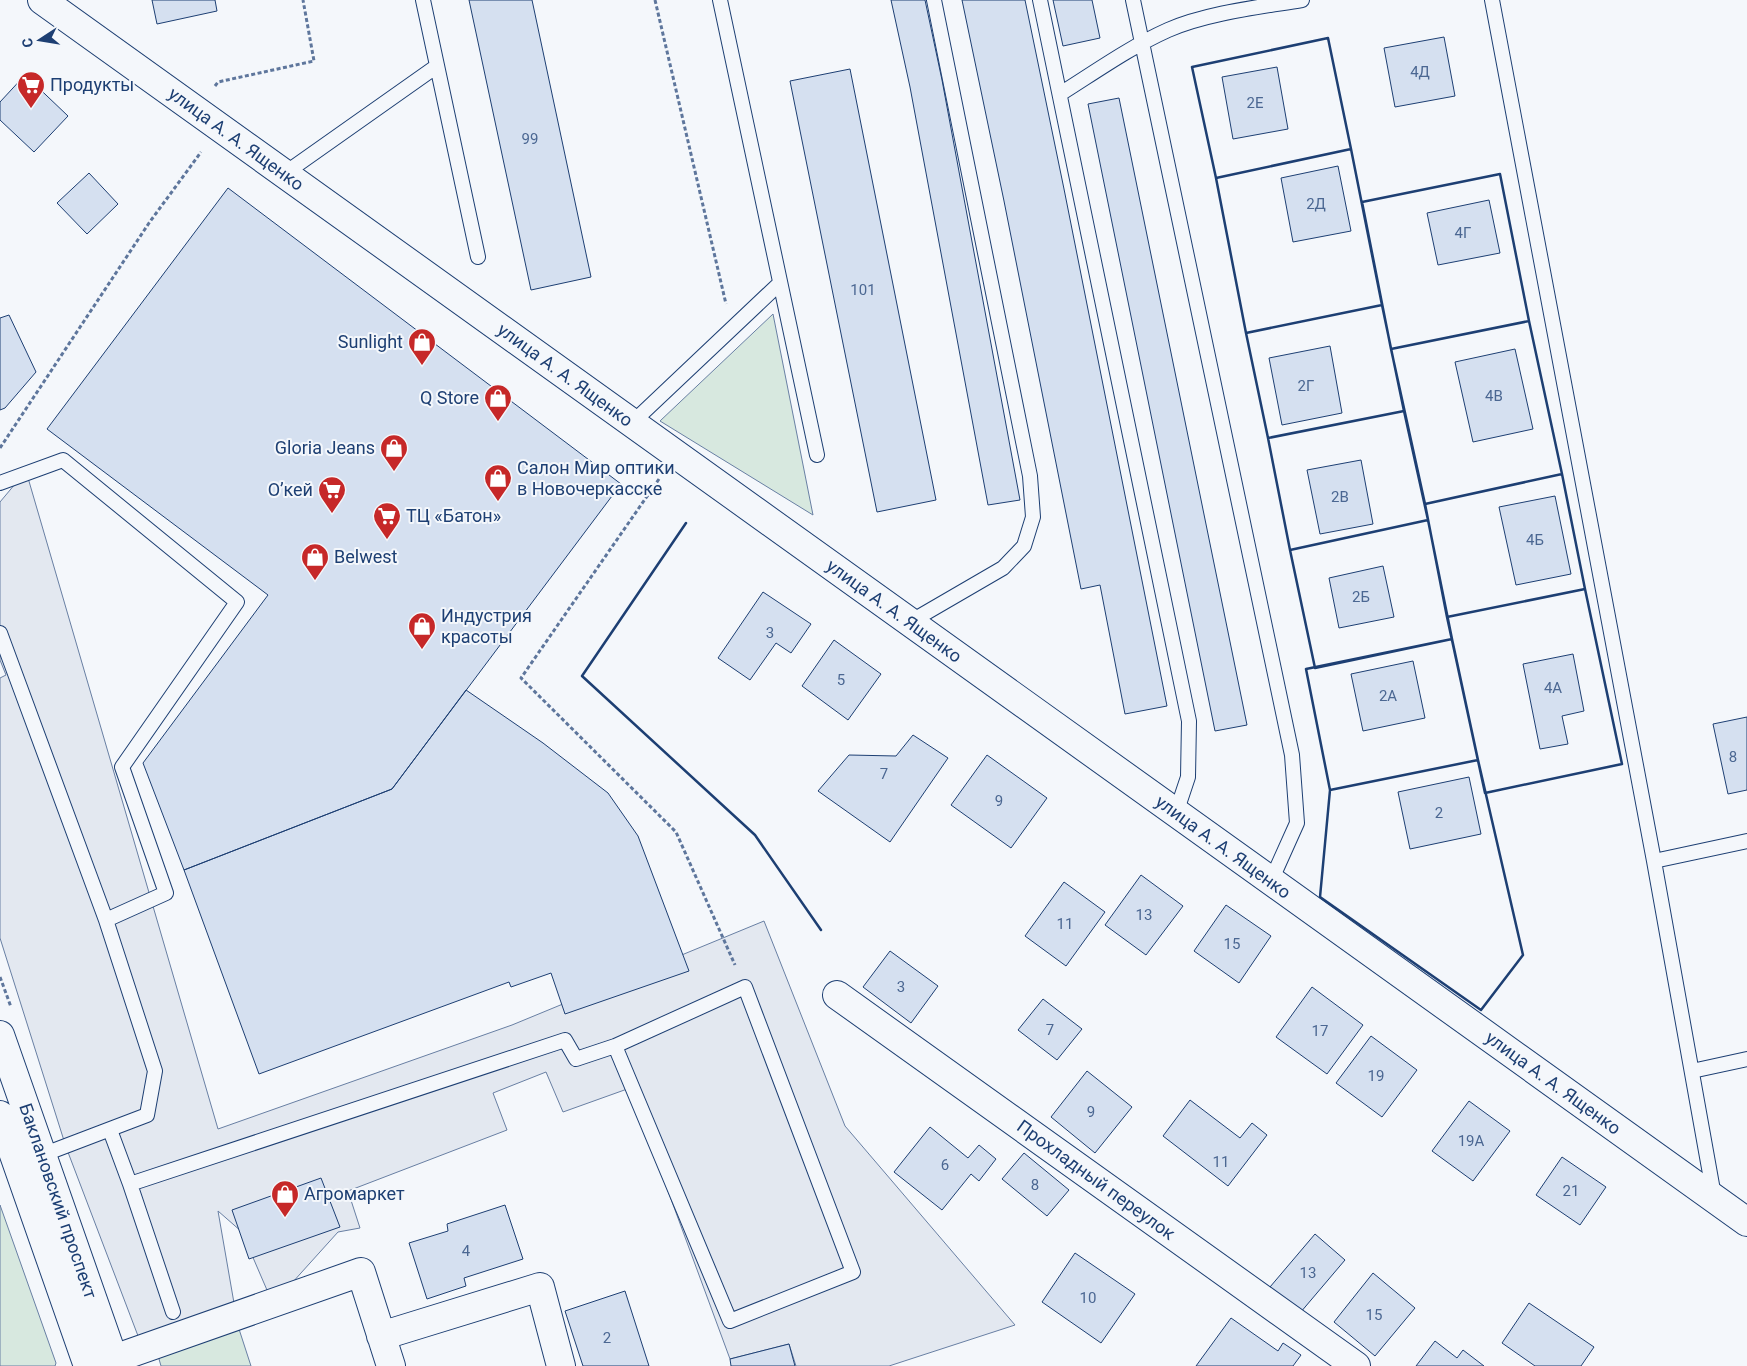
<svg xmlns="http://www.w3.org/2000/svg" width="1747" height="1366" viewBox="0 0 1747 1366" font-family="Roboto,sans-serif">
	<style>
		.green { fill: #d7e8df; stroke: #687fa3 }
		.parking { fill: #e3e8f0; stroke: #687fa3 }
		.building { fill: #d5e0f0; stroke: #1d3f73 }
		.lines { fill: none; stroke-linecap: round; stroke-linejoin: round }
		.lane-casing { stroke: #1d3f73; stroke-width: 16 }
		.street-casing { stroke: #1d3f73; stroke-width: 30 }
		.primary-casing { stroke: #1d3f73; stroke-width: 30 }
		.path { stroke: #5e769c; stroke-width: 3; stroke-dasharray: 4 2.5; stroke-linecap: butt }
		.lane { stroke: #f4f7fb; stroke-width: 14 }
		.street { stroke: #f4f7fb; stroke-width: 28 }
		.primary { stroke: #f4f7fb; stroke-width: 28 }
		.wall { stroke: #1d3f73; stroke-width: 2.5 }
		.labels { text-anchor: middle; stroke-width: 4; stroke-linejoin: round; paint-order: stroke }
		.number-label { font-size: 15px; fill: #4b6792 }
		.poi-label { font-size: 18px; fill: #1d3f73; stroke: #f4f7fb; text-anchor: start }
		.street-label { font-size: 18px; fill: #1d3f73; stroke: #f4f7fb }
	</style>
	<rect width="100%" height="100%" fill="#f4f7fb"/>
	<!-- green -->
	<path class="green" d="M773,314L813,515L660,421Z
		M0,1205L56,1363L55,1366H0Z
		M238,1326L251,1366H161L157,1352Z"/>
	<!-- parking -->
	<path class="parking" d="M26,471L218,1129L512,1025L764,921L845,1126L1015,1325L889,1366H796L789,1344L730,1359L630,1088L563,1112L546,1072L493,1093L507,1130L348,1191L360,1228L338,1232L273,1304L242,1232L218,1211L238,1326L143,1349L66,1147L0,938V678L6,675L0,660V502Z"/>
	<!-- building -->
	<path class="building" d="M152,0H215L217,11L157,24Z
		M469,0H532L591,277L531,290Z
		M891,0H925L942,80L1020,500L988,505L910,87Z
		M962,0H1025L1064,189L1167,706L1125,714L1100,585L1081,589L1004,201Z
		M1053,0H1092L1100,38L1063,46Z
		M1444,37L1455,96L1395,107L1384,48Z
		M1277,67L1288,129L1233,139L1222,77Z
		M850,69L936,500L877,512L790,81Z
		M25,75L68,116L34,152L0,120V102Z
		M1119,98L1247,725L1215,731L1088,104Z
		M1338,166L1351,231L1293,242L1281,178Z
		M89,173L118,204L87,234L57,203Z
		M228,188L621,484L392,789L184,870L143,763L268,595L47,429Z
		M1489,200L1500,253L1438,265L1427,213Z
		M9,315L36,372L5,408L0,410V318Z
		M1330,346L1342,413L1282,425L1269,358Z
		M1515,349L1533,429L1473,442L1455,362Z
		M1361,460L1373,524L1320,534L1307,470Z
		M1555,496L1571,574L1516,585L1499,507Z
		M1383,566L1394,617L1339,628L1329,578Z
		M763,592L811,624L791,653L776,643L750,680L718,658Z
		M834,640L881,674L848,720L802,686Z
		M1573,654L1584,711L1562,716L1568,744L1540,749L1523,664Z
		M1413,661L1425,718L1363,731L1351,674Z
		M466,690L543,743L608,793L638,836L689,971L565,1014L551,973L511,987L509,982L259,1074L184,870L392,789Z
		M1747,717V790L1728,794L1713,724Z
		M913,735L948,758L890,842L818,791L849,755L896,756Z
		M987,755L1047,798L1011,848L951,805Z
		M1469,777L1481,834L1410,849L1398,792Z
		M1141,875L1183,906L1146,955L1105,925Z
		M1064,882L1105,912L1066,966L1025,936Z
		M1226,905L1271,936L1239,983L1194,951Z
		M890,951L938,986L911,1023L863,987Z
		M1312,987L1363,1025L1327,1074L1276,1037Z
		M1043,999L1082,1029L1057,1060L1018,1030Z
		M1371,1036L1417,1070L1382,1117L1336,1083Z
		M1087,1071L1132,1107L1095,1153L1051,1117Z
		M1190,1100L1240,1138L1252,1123L1267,1135L1228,1186L1163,1136Z
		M1469,1101L1510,1131L1473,1181L1432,1151Z
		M930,1127L968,1158L979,1145L996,1159L979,1181L971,1174L942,1210L894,1172Z
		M1024,1153L1069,1190L1047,1216L1002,1179Z
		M1562,1157L1606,1187L1580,1225L1536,1195Z
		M321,1178L340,1227L249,1259L232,1210Z
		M505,1205L523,1259L464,1278L466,1286L427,1299L409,1243L448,1231L447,1224Z
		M1315,1234L1345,1260L1300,1313L1270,1287Z
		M1075,1253L1135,1294L1101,1343L1042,1302Z
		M1373,1273L1415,1308L1375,1356L1334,1322Z
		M625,1291L649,1366H583L565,1311Z
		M1529,1303L1594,1347L1581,1366H1535L1502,1343Z
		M1231,1318L1278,1351L1283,1343L1301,1355L1293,1366H1196Z
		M1435,1341L1457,1358L1463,1350L1484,1366H1416Z
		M789,1344L795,1366H731L730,1359Z"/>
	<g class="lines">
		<!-- lane casing -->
		<g class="lane-casing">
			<path id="lane" d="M423,0L478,257
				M720,0L817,455
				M1040,0L1189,721L1188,777L1176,813
				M1133,0L1292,755L1297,823L1271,881
				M1492,0L1654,861L1714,1196
				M1060,94C1095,72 1130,47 1168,30C1207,13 1260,7 1302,0
				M284,174L437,66
				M632,423L780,283
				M0,483L63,460L237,602L122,767L166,893L106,920
				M910,622L1003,568L1024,546L1033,517L1030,476L934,0
				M0,633L106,920L155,1071L147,1115L42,1155
				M1654,861L1747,841
				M1692,1071L1747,1059
				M110,1130L130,1184L565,1040L576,1059L615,1046L730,1321L853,1272L745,987L615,1046
				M130,1184L173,1312"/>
		</g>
		<!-- street casing -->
		<g class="street-casing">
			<path id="street" d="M42,0L1747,1222
				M837,995L1356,1366
				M381,1336L540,1287L561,1366
				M114,1359L361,1272L391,1366"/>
		</g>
		<!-- primary casing -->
		<g class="primary-casing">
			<path id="primary" d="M0,1035L116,1366
				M0,1115L88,1366"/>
		</g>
		<!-- path -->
		<path class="path" d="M655,0L726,304
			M215,86L218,82L314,61L303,0
			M0,448L149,223L201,152
			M659,479L521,678L676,832L735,965
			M0,977L11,1007"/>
		<!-- lane -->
		<use href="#lane" class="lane"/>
		<!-- street -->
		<use href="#street" class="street"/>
		<!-- primary -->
		<use href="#primary" class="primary"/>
		<!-- wall -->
		<path class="wall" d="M1328,38L1351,149L1216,178L1192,67Z
			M1351,149L1382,305L1246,333L1216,178Z
			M1500,174L1529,321L1391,349L1362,202Z
			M1382,305L1404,411L1268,438L1246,333Z
			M1529,321L1562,474L1425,504L1391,349Z
			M1404,411L1428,520L1290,550L1268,438Z
			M1562,474L1585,589L1447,617L1425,504Z
			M1428,520L1452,639L1315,668L1290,550Z
			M686,523L582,676L755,835L821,930
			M1585,589L1622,764L1485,793L1447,617Z
			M1452,639L1478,760L1330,790L1306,669Z
			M1478,760L1523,955L1481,1010L1320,897L1330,790Z"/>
	</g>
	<!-- icons -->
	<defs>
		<g id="supermarket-pin" transform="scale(1.4375)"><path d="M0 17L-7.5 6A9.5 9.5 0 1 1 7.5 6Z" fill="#c62828" stroke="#f4f7fb"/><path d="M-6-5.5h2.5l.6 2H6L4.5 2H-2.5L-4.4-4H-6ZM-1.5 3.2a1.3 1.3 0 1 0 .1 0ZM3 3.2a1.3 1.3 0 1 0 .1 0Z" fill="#fff"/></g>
		<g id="shop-pin" transform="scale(1.4375)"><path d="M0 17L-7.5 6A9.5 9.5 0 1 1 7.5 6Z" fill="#c62828" stroke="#f4f7fb"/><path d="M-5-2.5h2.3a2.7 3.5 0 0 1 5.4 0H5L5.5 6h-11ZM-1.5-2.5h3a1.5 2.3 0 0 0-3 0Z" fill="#fff"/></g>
	</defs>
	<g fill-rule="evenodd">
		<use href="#supermarket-pin" x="31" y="85"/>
		<use href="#shop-pin" x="422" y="342"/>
		<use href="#shop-pin" x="498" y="398"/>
		<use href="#shop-pin" x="394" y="448"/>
		<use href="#shop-pin" x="498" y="478"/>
		<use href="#supermarket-pin" x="332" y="490"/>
		<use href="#supermarket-pin" x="387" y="516"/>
		<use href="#shop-pin" x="315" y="557"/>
		<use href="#shop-pin" x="422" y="626"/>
		<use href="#shop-pin" x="285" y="1194"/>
	</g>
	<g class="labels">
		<!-- number labels -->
		<g class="number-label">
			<text x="1420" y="77">4Д</text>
			<text x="1255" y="108">2Е</text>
			<text x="530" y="144">99</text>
			<text x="1316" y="209">2Д</text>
			<text x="1463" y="238">4Г</text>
			<text x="863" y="295">101</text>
			<text x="1306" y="391">2Г</text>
			<text x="1494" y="401">4В</text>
			<text x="1340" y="502">2В</text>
			<text x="1535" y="545">4Б</text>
			<text x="1361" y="602">2Б</text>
			<text x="770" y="638">3</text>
			<text x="841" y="685">5</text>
			<text x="1553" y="693">4А</text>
			<text x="1388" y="701">2А</text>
			<text x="1733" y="762">8</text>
			<text x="884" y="779">7</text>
			<text x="999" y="806">9</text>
			<text x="1439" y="818">2</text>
			<text x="1144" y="920">13</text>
			<text x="1065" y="929">11</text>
			<text x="1232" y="949">15</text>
			<text x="901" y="992">3</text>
			<text x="1050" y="1035">7</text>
			<text x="1320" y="1036">17</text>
			<text x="1376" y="1081">19</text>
			<text x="1091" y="1117">9</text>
			<text x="1471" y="1146">19А</text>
			<text x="1221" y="1167">11</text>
			<text x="945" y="1170">6</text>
			<text x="1035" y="1190">8</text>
			<text x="1571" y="1196">21</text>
			<text x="466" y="1256">4</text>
			<text x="1308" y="1278">13</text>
			<text x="1088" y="1303">10</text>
			<text x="1374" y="1320">15</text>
			<text x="607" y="1343">2</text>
		</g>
		<!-- poi labels -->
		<g class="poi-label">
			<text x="50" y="91">Продукты</text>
			<text x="403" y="348" text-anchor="end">Sunlight</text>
			<text x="479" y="404" text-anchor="end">Q Store</text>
			<text x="375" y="454" text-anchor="end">Gloria Jeans</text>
			<text x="517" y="474">Салон Мир оптики<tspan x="517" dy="21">в Новочеркасске</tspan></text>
			<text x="313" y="496" text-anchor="end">О’кей</text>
			<text x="406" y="522">ТЦ «Батон»</text>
			<text x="334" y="563">Belwest</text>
			<text x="441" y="622">Индустрия<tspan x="441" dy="21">красоты</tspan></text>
			<text x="304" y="1200">Агромаркет</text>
		</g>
		<!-- street labels -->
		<g class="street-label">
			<text transform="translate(236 139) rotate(36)" y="6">улица А. А. Ященко</text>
			<text transform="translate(565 375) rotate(36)" y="6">улица А. А. Ященко</text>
			<text transform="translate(894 611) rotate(36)" y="6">улица А. А. Ященко</text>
			<text transform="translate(1223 847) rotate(36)" y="6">улица А. А. Ященко</text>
			<text transform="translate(1553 1083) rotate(36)" y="6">улица А. А. Ященко</text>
			<text transform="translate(1096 1180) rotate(36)" y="6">Прохладный переулок</text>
			<text transform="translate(58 1201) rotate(71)" y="6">Баклановский проспект</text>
		</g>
	</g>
	<!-- north arrow -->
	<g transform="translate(40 40) rotate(258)" stroke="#f4f7fb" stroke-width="4" paint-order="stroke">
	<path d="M0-4L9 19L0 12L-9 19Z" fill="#1d3f73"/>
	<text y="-8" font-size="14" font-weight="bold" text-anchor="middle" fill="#1d3f73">С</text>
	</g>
</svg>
